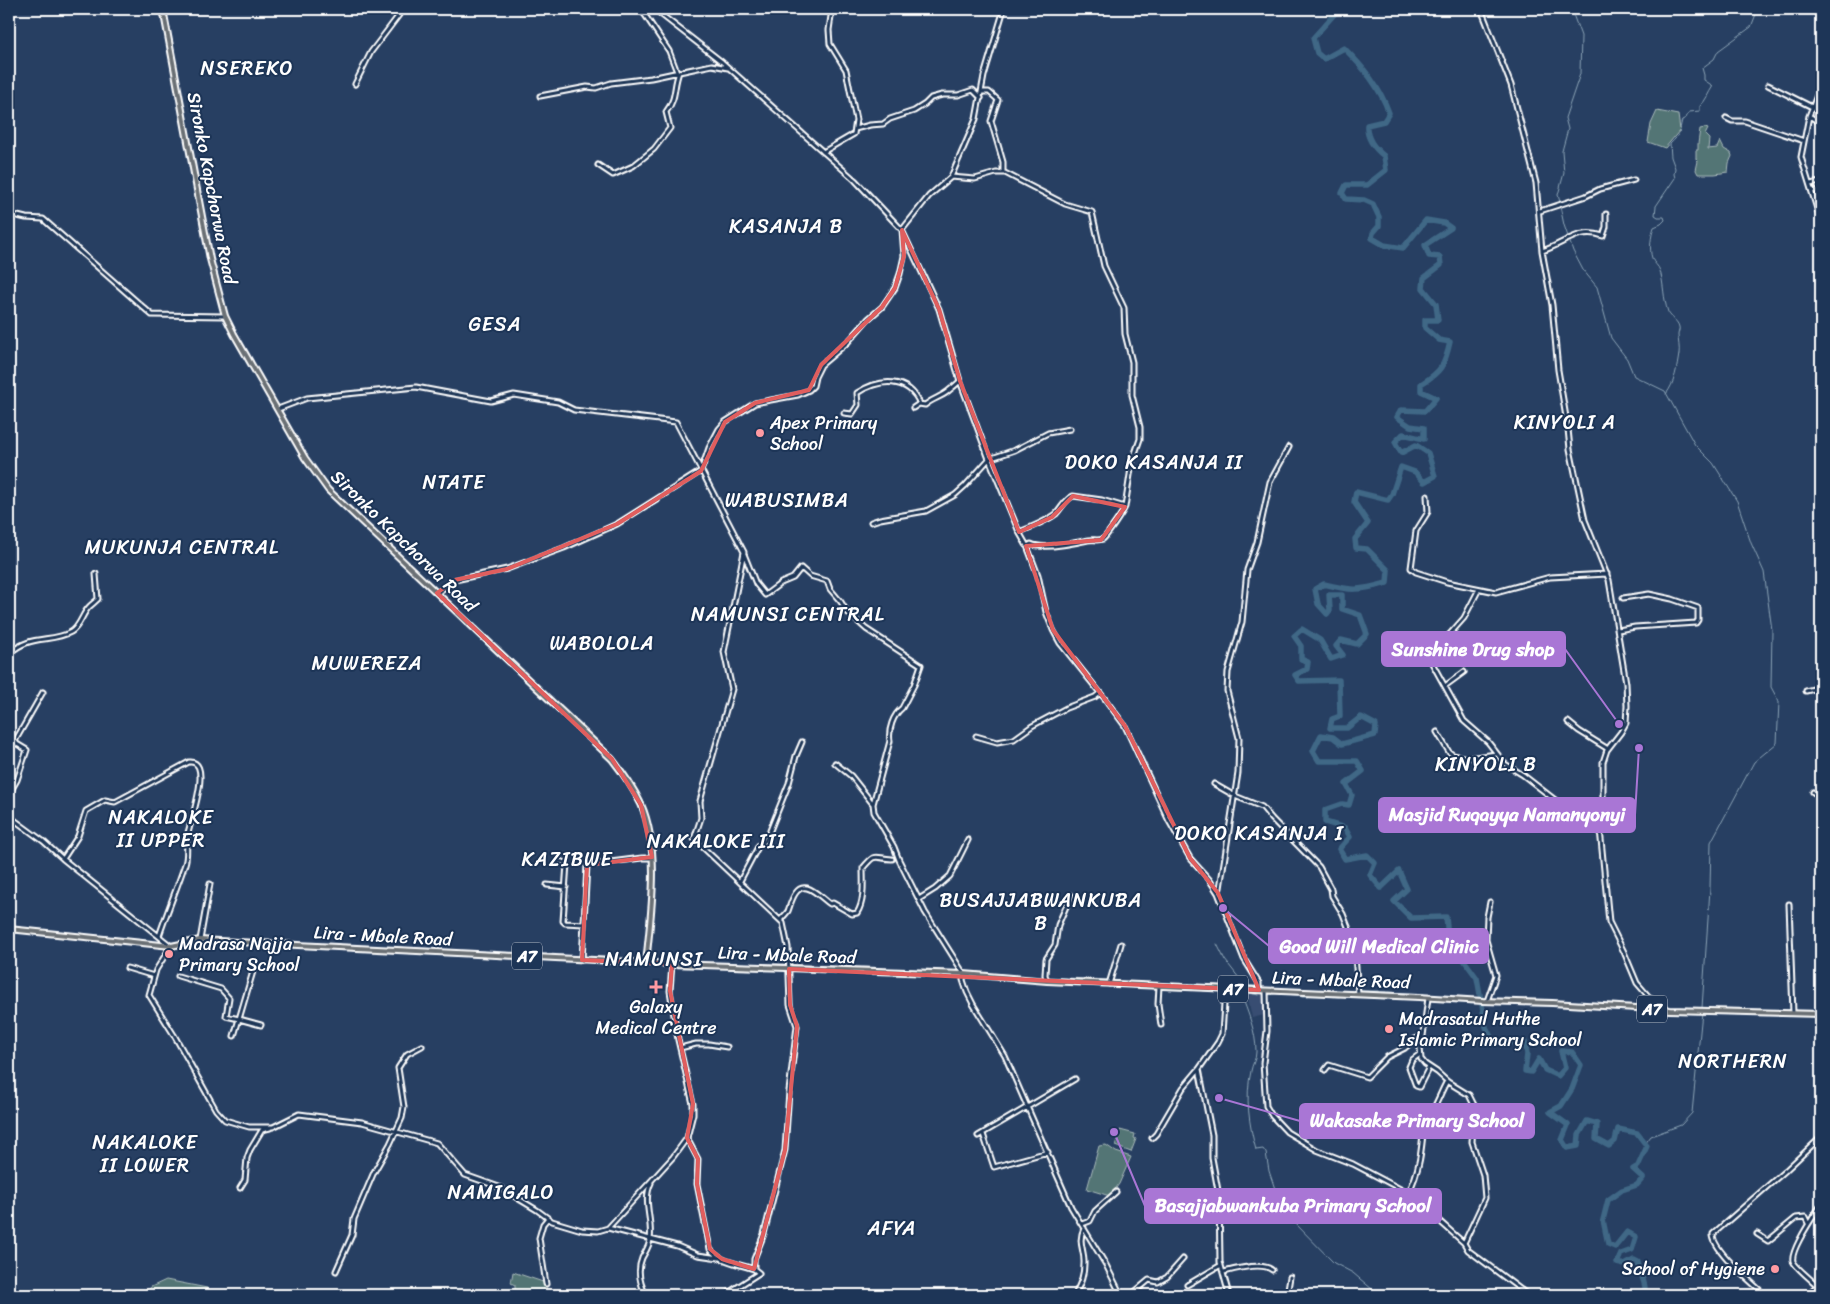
<svg xmlns="http://www.w3.org/2000/svg" width="1830" height="1304" viewBox="0 0 1830 1304" font-family="Sriracha,sans-serif">
	<style>
		.built { fill: #384e72 }
		.green { fill: #537474; stroke: #a9baba }
		.lines { fill: none; stroke-linecap: round; stroke-linejoin: round }
		.stream { stroke: #8ca4b6; stroke-width: 1 }
		.river { stroke: #3f6786; stroke-width: 5.5 }
		.minor-casing { stroke: #fff; stroke-width: 7 }
		.major-casing { stroke: #fff; stroke-width: 8 }
		.minor { stroke: #1d3557; stroke-width: 3 }
		.major { stroke: #6b7074; stroke-width: 4 }
		.marked { fill: none; stroke: #e05e5e; stroke-width: 4; stroke-linejoin: round }
		.poi-dot { fill: #ff9aa2; stroke: #1d3557; stroke-width: 2 }
		.labels { text-anchor: middle; stroke-width: 4; stroke-linejoin: round; paint-order: stroke }
		.shield { fill: #1d3557; stroke: #bbc2cd; stroke-width: 1 }
		.shield-label { font-size: 16px; font-weight: bold; fill: #fff }
		.street-label { font-size: 18px; fill: #fff; stroke: #1d3557 }
		.poi-label { font-size: 18px; fill: #fff; stroke: #1d3557; text-anchor: start }
		.quarter-label { font-size: 20px; letter-spacing: 1px; fill: #fff; stroke: #1d3557 }
		.leader { fill: none; stroke: #a976d5; stroke-width: 2 }
		.callout-dot { fill: #a976d5; stroke: #1d3557; stroke-width: 2 }
		.callout { fill: #a976d5; stroke: #a976d5; stroke-width: 2 }
		.callout-label { font-size: 19px; text-anchor: middle; font-weight: bold; fill: #fff }
	</style>
	<rect width="100%" height="100%" fill="#273f62"/>
	<filter id="ink" filterUnits="userSpaceOnUse"><feTurbulence type="fractalNoise" baseFrequency=".02" numOctaves="2"/><feDisplacementMap in="SourceGraphic" scale="10" xChannelSelector="R" yChannelSelector="G"/><feConvolveMatrix kernelMatrix="1 2 1 2 8 2 1 2 1" color-interpolation-filters="sRGB"/></filter>
	<g filter="url(#ink)">
		<!-- built -->
		<path class="built" d="M1247,992L1264,993V1015L1252,1018Z"/>
		<!-- green -->
		<path class="green" d="M1657,111L1678,115L1680,130L1665,148L1648,142L1651,124Z
			M1705,128L1708,129L1705,135L1709,139L1708,149L1717,148L1720,141L1724,149L1731,153L1732,156L1729,163L1728,172L1715,174H1698L1696,170L1698,161L1696,159V150H1698V144L1700,129Z
			M1120,1130L1135,1134L1134,1138L1136,1139L1131,1152L1115,1146Z
			M1106,1145L1116,1152L1131,1157L1119,1184L1110,1196L1087,1189L1099,1146Z
			M513,1272L543,1282L547,1289L545,1295H510L511,1292H515V1285L511,1283Z
			M166,1280L207,1288L205,1295H144L151,1287Z"/>
		<g class="lines">
			<!-- stream -->
			<path class="stream" d="M1560,202L1558,195L1564,173L1562,151L1568,129L1565,118L1580,74L1581,36L1571,9
				M1560,206L1564,225L1573,251L1583,270L1597,287L1611,338L1627,359L1634,376L1665,391L1695,445L1713,463L1737,501L1751,543L1764,572L1772,630L1771,687L1779,702L1777,743L1754,762L1711,842L1710,889L1702,1008
				M1666,394C1675,383 1677,367 1679,354C1680,348 1678,341 1678,335C1678,332 1680,330 1679,327C1678,321 1671,318 1668,312C1663,298 1664,284 1660,271C1659,266 1653,263 1652,258C1649,249 1651,236 1654,227L1661,224L1665,220L1664,217H1658L1655,215L1656,206L1675,178L1674,174L1675,168L1671,157L1670,144C1681,134 1679,132 1682,120L1686,118L1689,112L1700,111V106C1706,101 1708,93 1713,86L1704,80V75L1702,68L1714,59L1718,51L1751,27L1758,9
				M1217,944L1225,960L1239,978L1241,986
				M1022,977L1042,978
				M1048,977L1108,980
				M1113,981L1228,986L1242,985L1257,986
				M1263,988H1270
				M1277,988L1357,991
				M1360,991H1379
				M1381,992H1386
				M1388,992L1424,994
				M1241,994C1248,1013 1256,1031 1256,1052C1256,1060 1252,1064 1251,1071C1245,1097 1249,1125 1256,1150L1263,1149L1266,1153L1269,1171L1275,1189L1283,1204L1295,1223L1334,1263L1353,1273L1379,1295
				M1253,994L1259,995
				M1282,994L1298,995
				M1242,995L1247,994
				M1268,995L1274,994
				M1302,996H1308
				M1325,996L1339,997
				M1645,1144L1651,1136L1681,1125L1692,1113L1702,1012"/>
			<!-- river -->
			<path class="river" d="M1339,9L1313,38L1317,53L1324,59L1344,48C1363,67 1380,87 1389,113L1384,121L1367,125C1366,138 1374,148 1384,156L1386,170L1367,185H1346L1342,193L1346,199L1364,200L1373,204L1379,217V226L1373,233L1372,238L1384,245L1403,248L1426,220L1444,223L1451,228L1425,245L1429,256L1440,257L1441,265L1424,278L1423,288L1436,304L1438,320H1425V328L1439,340L1450,342C1445,365 1441,372 1421,384V391L1436,398L1425,411L1401,410L1397,417L1410,426L1424,428V439L1403,434L1395,442L1401,453L1416,445L1428,453L1435,476L1424,482L1415,472L1401,467L1392,494L1388,500L1356,492L1354,502L1368,523L1355,539L1356,548L1367,549L1388,570L1387,583C1359,591 1352,591 1324,584L1315,589L1318,604L1327,614L1330,610L1329,595H1342V609L1360,615L1367,634L1357,644L1341,640L1336,646L1343,655L1331,659L1320,640L1302,629L1294,636L1301,646V659L1308,662L1307,669L1295,675L1299,681L1339,680L1340,716L1332,719L1330,728H1347L1361,717L1376,725L1375,735L1342,744L1333,737L1321,735L1313,751L1319,761H1357L1363,771L1346,784L1352,795L1349,805L1342,804L1325,810V822L1345,828L1350,837L1339,849L1345,859L1367,855L1375,863L1370,875L1381,888L1399,871L1407,889L1394,901L1411,918L1446,917L1448,937L1462,945L1461,956L1477,978L1486,1027L1493,1041L1498,1043L1525,1042L1527,1054L1525,1071L1531,1072L1539,1059L1545,1070L1558,1076L1565,1068L1561,1051L1572,1052L1581,1065L1572,1089L1561,1106L1550,1112L1568,1125L1562,1140L1567,1148L1578,1146L1579,1135L1587,1121L1597,1124L1596,1139L1609,1146L1615,1141L1618,1129L1637,1133L1647,1146L1638,1166L1633,1169L1643,1178L1637,1185L1622,1190L1608,1200L1603,1220L1608,1244L1615,1247L1627,1232L1636,1237L1632,1250L1621,1254L1617,1263L1625,1265L1634,1260L1638,1262C1639,1275 1648,1284 1644,1295"/>
			<!-- minor casing -->
			<g class="minor-casing">
				<path id="minor" d="M654,9L722,62L855,180L902,230L939,309L960,381L989,459L1019,532L1027,546L1038,575L1046,612L1053,630L1060,643L1105,699L1125,726L1169,821L1190,858L1209,879L1218,893L1244,959L1259,983V990
					M1481,9L1511,85L1536,183L1542,251L1552,305L1558,370L1568,429L1570,449L1585,520L1609,580L1626,683L1627,706L1626,723L1621,732L1607,750L1603,762V813L1600,829L1609,922L1624,952L1637,983L1650,998L1668,1009
					M643,12L669,51L677,72
					M355,84L371,52L399,15L397,9
					M1768,85L1814,108
					M1821,85L1809,116L1801,157L1821,222
					M982,92H989L998,100L991,121L1003,162V173
					M540,96L587,87L596,88L611,83L651,78L712,65L728,68
					M1809,116L1821,123
					M1726,118L1732,121H1745L1804,141
					M855,129L870,125L883,124L890,119L914,111L925,104L931,98L942,95H958L973,90L981,98
					M823,152L854,134L856,120L846,70L830,44L829,30L832,9
					M598,165L613,175L633,166L654,149L670,128L666,112C677,98 673,88 679,72
					M951,177L975,179L996,173H1005L1065,204L1092,212L1104,266L1124,308L1125,334L1132,362V395L1140,427V439L1132,462L1125,507L1102,500L1073,496C1065,499 1062,508 1056,514C1045,522 1032,527 1019,532
					M1810,184L1821,182
					M1812,190L1821,192
					M1540,211L1586,196L1600,189L1634,180
					M9,214L26,218L43,219L152,315L225,316
					M1542,251C1565,244 1578,227 1603,236L1606,227V214
					M913,408L919,404L925,405C932,399 941,397 947,392C952,388 956,385 960,381
					M278,409L307,398L416,387L491,401L514,395L558,402L574,410L676,422L744,552L724,652L732,689L700,801L701,818L694,839L783,923L788,947L790,1005L797,1026L789,1091L785,1150L764,1234L754,1259V1269L759,1273L725,1295
					M844,413L852,414L858,405L857,393C879,379 908,376 920,404
					M1427,496L1428,512L1416,531L1411,568L1416,572L1447,582L1496,592L1550,577L1607,574
					M871,522L880,519L926,511L955,495L965,486L989,459L1015,450L1048,433L1070,429
					M1027,546L1031,544C1043,550 1075,543 1088,540C1093,539 1098,541 1103,539C1106,537 1124,511 1125,507
					M744,554L756,584L765,595L781,583L793,578L801,568L810,576L827,581L830,589L841,602L847,612L866,629L921,665L914,685L902,708C893,715 888,730 890,741L873,804
					M1479,589L1464,618L1433,653L1431,658L1432,663L1464,721L1488,742L1505,764L1523,775L1581,820L1600,829
					M437,593L455,580L507,569L564,548L617,524L701,471L709,448L719,429L725,422L755,403L798,395L809,390L813,386L815,377L821,365L848,342L868,319L882,307L895,288L900,274L904,256L902,230L929,196L951,177L976,119L984,76L1004,9
					M1618,630L1635,627L1696,623L1698,620V608L1672,599L1649,594L1623,598
					M9,654C29,634 51,643 71,632C80,627 82,614 89,607C92,604 95,602 98,599L96,574
					M1445,686L1464,672
					M1806,691L1821,687
					M1568,722L1579,731L1608,749
					M1437,732L1449,752L1453,755L1468,758L1496,754
					M976,736L997,742L1014,739L1032,726L1066,708L1095,697L1100,693
					M835,763L851,776L873,804L874,812L894,847L899,860L925,912L964,974L963,980L967,992L973,1004L1005,1056L1071,1207L1106,1265L1121,1295
					M1214,784L1235,796L1262,807L1272,819L1319,867L1331,889L1332,896L1343,914L1354,942L1358,994
					M1813,792L1821,797
					M9,794L17,780L27,750L17,744L15,741L43,692
					M9,816L43,841L63,859L171,946L156,970L149,995L174,1035L216,1110L225,1120L249,1127H273L299,1114L362,1122L437,1143L465,1175L499,1187L537,1210L552,1221L582,1230L598,1231L608,1228L673,1157L687,1138L693,1114V1104L678,1040L670,991L672,964
					M557,856L558,861L567,863L563,921L565,923L584,924
					M63,859L78,836L86,811L105,800L115,802L189,762C214,759 189,825 187,837C186,846 188,856 185,864C177,888 167,912 159,936
					M740,881L759,845L765,841L769,833L789,783L796,756L802,742
					M547,885L566,887
					M1218,892L1220,888L1238,773L1239,738L1227,691L1228,672L1242,622L1247,570L1257,542L1270,482L1289,447
					M919,899L935,889L950,876L968,840
					M1789,904L1793,1013
					M780,920C783,917 786,914 788,911C791,903 795,885 807,888C815,890 823,899 830,904L833,903L852,914L857,913C865,901 863,882 863,868C876,852 874,858 892,859
					M200,940L210,884
					M582,960L587,865L642,858H652
					M127,968L154,976
					M178,976L221,989L229,998L226,1016L239,1019L254,968
					M1047,981L1045,975L1046,959L1055,945L1058,925L1071,895
					M1109,984L1121,944
					M1159,986L1158,1004L1161,1025
					M1225,989L1222,1034L1218,1042L1199,1069L1212,1135V1158L1219,1196L1220,1262L1229,1295
					M1266,991L1267,1031L1263,1063L1266,1106L1272,1116L1287,1132L1317,1150L1353,1164L1408,1193L1464,1243L1468,1250L1528,1295
					M1428,998L1423,1036L1420,1048L1421,1059L1425,1064L1437,1072L1448,1082L1469,1095L1474,1105L1472,1142L1483,1175L1485,1198L1464,1243
					M1487,1001L1496,975L1486,940L1487,917L1490,902
					M234,1036L239,1019L261,1025
					M680,1048L696,1044H709L727,1047
					M1420,1054L1412,1060L1409,1067L1416,1086L1419,1087L1429,1067
					M1325,1070L1329,1065L1367,1077L1387,1057L1405,1048L1415,1039L1423,1036
					M983,1134L994,1167L1048,1152
					M978,1136L1075,1079
					M687,1138L698,1159L697,1184L710,1249C719,1262 740,1264 754,1269
					M1152,1138L1156,1134L1183,1088L1199,1069
					M240,1188L245,1180L247,1158L250,1150L262,1130L270,1128
					M1408,1193C1420,1172 1422,1146 1424,1123C1435,1111 1439,1095 1447,1081
					M1082,1224L1090,1221L1095,1211L1116,1192
					M608,1228L677,1246L698,1255L719,1258
					M1757,1234L1768,1241L1796,1218L1805,1217L1808,1223
					M336,1271L352,1235L354,1219L374,1172L390,1144L402,1118L404,1107L398,1068L407,1054L422,1046
					M1224,1272C1235,1269 1263,1262 1272,1270
					M546,1284L539,1238L543,1224L548,1218
					M1187,1285L1221,1265
					M1818,1286C1813,1281 1795,1267 1793,1261C1790,1250 1815,1214 1821,1205
					M646,1295C640,1284 637,1270 642,1258C645,1252 649,1247 650,1240C653,1221 642,1201 651,1183
					M1075,1295C1080,1284 1084,1277 1084,1264C1085,1249 1077,1244 1084,1228
					M1131,1295L1149,1280L1158,1282L1167,1277L1183,1259
					M1287,1295L1290,1277
					M1765,1295C1752,1282 1712,1250 1713,1234L1786,1170L1821,1137
					M1806,1295L1821,1283"/>
			</g>
			<!-- major casing -->
			<g class="major-casing">
				<path id="major" d="M163,9L210,259L225,316L234,334L305,458L328,490L612,759C623,773 633,787 641,804C661,850 651,913 646,963
					M9,929L171,946L200,940L672,964L964,974L1047,981L1419,997L1483,1001L1552,1003L1670,1010L1821,1014"/>
			</g>
			<!-- minor -->
			<use href="#minor" class="minor"/>
			<!-- major -->
			<use href="#major" class="major"/>
		</g>
	</g>
	<!-- marked area -->
	<path class="marked" d="M902,230L939,309L960,381L1019,532L1052,517L1073,496L1125,507L1101,540L1026,546L1053,630L1125,726L1190,858L1218,893L1259,990L789,969L790,1005L797,1026L785,1150L754,1269L722,1259L710,1249L697,1184L698,1159L687,1138L693,1104L670,991L672,964L582,960L587,865L652,857L641,805L612,759L437,593L455,580L507,569L617,524L701,471L725,422L755,403L809,390L821,365L882,307L895,288L904,256Z"/>
	<!-- markers -->
	<g class="poi-dot">
		<circle cx="760" cy="433" r="5"/>
		<circle cx="169" cy="954" r="5"/>
		<path d="M653.5 979.5h5v5h5v5h-5v5h-5v-5h-5v-5h5z"/>
		<circle cx="1389" cy="1029" r="5"/>
		<circle cx="1775" cy="1269" r="5"/>
	</g>
	<g class="labels">
		<!-- shield labels -->
		<g class="shield">
			<rect x="512" y="942.5" width="30" height="27" rx="4"/>
			<rect x="1218" y="975.5" width="30" height="27" rx="4"/>
			<rect x="1637" y="995.5" width="30" height="27" rx="4"/>
		</g>
		<g class="shield-label">
			<text x="527" y="962">A7</text>
			<text x="1233" y="995">A7</text>
			<text x="1652" y="1015">A7</text>
		</g>
		<!-- street labels -->
		<g class="street-label">
			<text transform="translate(212 188) rotate(79)" y="6">Sironko Kapchorwa Road</text>
			<text transform="translate(404 541) rotate(44)" y="6">Sironko Kapchorwa Road</text>
			<text transform="translate(383 936) rotate(3)" y="6">Lira - Mbale Road</text>
			<text transform="translate(787 955) rotate(2)" y="6">Lira - Mbale Road</text>
			<text transform="translate(1341 980) rotate(2)" y="6">Lira - Mbale Road</text>
		</g>
		<!-- poi labels -->
		<g class="poi-label">
			<text x="770" y="429">Apex Primary<tspan x="770" dy="21">School</tspan></text>
			<text x="179" y="950">Madrasa Najja<tspan x="179" dy="21">Primary School</tspan></text>
			<text x="656" y="1013" text-anchor="middle">Galaxy<tspan x="656" dy="21">Medical Centre</tspan></text>
			<text x="1399" y="1025">Madrasatul Huthe<tspan x="1399" dy="21">Islamic Primary School</tspan></text>
			<text x="1765" y="1275" text-anchor="end">School of Hygiene</text>
		</g>
		<!-- quarter labels -->
		<g class="quarter-label">
			<text x="247" y="75">NSEREKO</text>
			<text x="786" y="233">KASANJA B</text>
			<text x="495" y="331">GESA</text>
			<text x="1565" y="429">KINYOLI A</text>
			<text x="1154" y="469">DOKO KASANJA II</text>
			<text x="454" y="489">NTATE</text>
			<text x="787" y="507">WABUSIMBA</text>
			<text x="182" y="554">MUKUNJA CENTRAL</text>
			<text x="788" y="621">NAMUNSI CENTRAL</text>
			<text x="602" y="650">WABOLOLA</text>
			<text x="367" y="670">MUWEREZA</text>
			<text x="1486" y="771">KINYOLI B</text>
			<text x="161" y="824">NAKALOKE<tspan x="161" dy="23">II UPPER</tspan></text>
			<text x="1259" y="840">DOKO KASANJA I</text>
			<text x="716" y="848">NAKALOKE III</text>
			<text x="567" y="866">KAZIBWE</text>
			<text x="1041" y="907">BUSAJJABWANKUBA<tspan x="1041" dy="23">B</tspan></text>
			<text x="654" y="966">NAMUNSI</text>
			<text x="1733" y="1068">NORTHERN</text>
			<text x="145" y="1149">NAKALOKE<tspan x="145" dy="23">II LOWER</tspan></text>
			<text x="501" y="1199">NAMIGALO</text>
			<text x="892" y="1235">AFYA</text>
		</g>
	</g>
	<!-- callouts -->
	<path class="leader" d="M1619 724L1565 649M1639 748L1635 815M1223 908L1269 946M1219 1098L1300 1121M1114 1132L1145 1206"/>
	<g class="callout-dot">
		<circle cx="1619" cy="724" r="5"/>
		<circle cx="1639" cy="748" r="5"/>
		<circle cx="1223" cy="908" r="5"/>
		<circle cx="1219" cy="1098" r="5"/>
		<circle cx="1114" cy="1132" r="5"/>
	</g>
	<g class="callout">
		<rect x="1382" y="632" width="183" height="34" rx="5"/>
		<rect x="1379" y="798" width="256" height="34" rx="5"/>
		<rect x="1269" y="929" width="219" height="34" rx="5"/>
		<rect x="1300" y="1104" width="234" height="34" rx="5"/>
		<rect x="1145" y="1189" width="296" height="34" rx="5"/>
	</g>
	<g class="callout-label">
		<text x="1473" y="656">Sunshine Drug shop</text>
		<text x="1507" y="821">Masjid Ruqayya Namanyonyi</text>
		<text x="1379" y="953">Good Will Medical Clinic</text>
		<text x="1417" y="1127">Wakasake Primary School</text>
		<text x="1293" y="1212">Basajjabwankuba Primary School</text>
	</g>
	<!-- margin -->
	<rect width="1830" height="1304" fill="none" stroke="#1d3557" stroke-width="30"/>
	<rect x="15" y="15" width="1800" height="1274" fill="none" stroke="#fff" stroke-width="2" filter="url(#ink)"/>
</svg>
